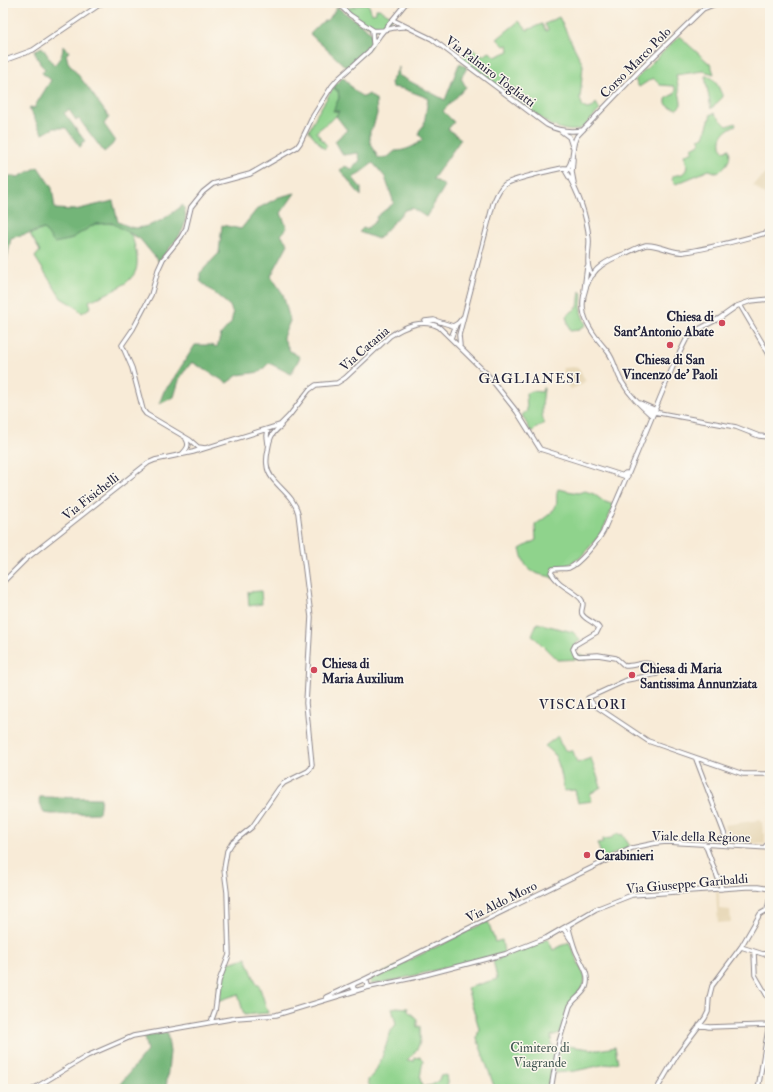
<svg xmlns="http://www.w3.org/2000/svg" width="773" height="1092" viewBox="0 0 773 1092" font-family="'IM FELL Double Pica',serif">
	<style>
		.built { fill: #e8d9ba }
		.green { fill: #8fd38c; stroke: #587a64 }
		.forest { fill: #73b578; stroke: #4a6c5a }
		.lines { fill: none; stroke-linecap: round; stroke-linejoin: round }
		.secondary-casing { stroke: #8d8689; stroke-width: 5.5 }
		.secondary { stroke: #fff; stroke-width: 3.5 }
		.poi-dot { fill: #d1495b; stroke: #fbf7ec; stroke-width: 1.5 }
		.labels { text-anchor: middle; stroke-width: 3; stroke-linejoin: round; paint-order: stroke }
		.street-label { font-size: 13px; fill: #22223b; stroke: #fbf7ec }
		.poi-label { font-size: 13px; font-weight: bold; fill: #22223b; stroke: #fbf7ec; text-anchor: start }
		.park-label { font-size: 13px; fill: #435753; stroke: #fbf7ec }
		.neighbourhood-label { font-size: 14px; letter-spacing: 1px; fill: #22223b; stroke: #fbf7ec }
	</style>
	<rect width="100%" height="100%" fill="#fbf7ec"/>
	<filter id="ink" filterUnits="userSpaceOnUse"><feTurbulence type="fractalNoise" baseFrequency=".025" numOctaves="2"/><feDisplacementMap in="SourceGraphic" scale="8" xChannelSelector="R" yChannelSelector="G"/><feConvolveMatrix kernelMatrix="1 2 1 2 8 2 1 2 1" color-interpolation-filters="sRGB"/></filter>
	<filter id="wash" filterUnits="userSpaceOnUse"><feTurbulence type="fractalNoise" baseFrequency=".012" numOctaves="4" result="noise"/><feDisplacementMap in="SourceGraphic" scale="16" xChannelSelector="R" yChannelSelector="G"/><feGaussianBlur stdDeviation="0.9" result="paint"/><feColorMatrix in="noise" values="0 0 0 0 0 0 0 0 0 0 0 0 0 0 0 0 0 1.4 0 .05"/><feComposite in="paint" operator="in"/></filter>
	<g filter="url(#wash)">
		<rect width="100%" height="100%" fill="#f8ebd7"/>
		<!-- built -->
		<path class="built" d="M770,169V200L753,185Z
			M573,367L579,368L586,382L584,381L583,384L570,390L566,383H564V380L567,379L562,368Z
			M760,820V822H762L763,833H765V844L730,843L724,825Z
			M716,892H719V909L730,910L731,922L718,923Z"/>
		<!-- green -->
		<path class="green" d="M365,3H368L372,14L376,13V9H379L393,17C375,40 363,23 346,9Z
			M559,17L583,65L580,99L583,107L587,109L592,108L596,103L600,110C595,114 585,127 580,129C571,133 557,128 549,124L461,58L473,49L482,56L490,52L495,57L509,51L508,45L504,46L497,39L519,21L527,30L542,24L546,31L548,30L545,24Z
			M679,36L711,65L714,74L703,71L676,75L681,102V105L677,109L670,107L666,104V99L670,96L674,94L676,90L674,86L660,85L653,78L639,87L635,80Z
			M705,76C715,75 719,89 723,97L711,109Z
			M335,85V89L338,90L339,98L334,111H339L336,116L316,132L327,146L324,149L309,131L316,116Z
			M714,113L727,126L735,123L736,125C724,130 717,138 723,151L729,149C732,161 726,165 718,173L709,170L676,184L672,180V176C675,175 679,175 682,174C690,169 686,161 684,155L693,151L692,148L699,144L700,141L698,139L704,137L711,114Z
			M112,223L121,227L132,236C134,244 138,255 137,264C137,284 105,294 89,301L91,307L82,313L76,307L61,298L35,257L40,251L30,234L44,229L69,240L95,224Z
			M580,291L582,294L581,312L586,325L579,330L570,331L566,316L578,307Z
			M543,388H544C543,402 540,410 544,423L531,432L522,415L527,411L526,393L532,391L542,392Z
			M558,489L578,493L585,491L594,494L603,501L614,505L601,534L580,558L566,566L553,568L554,579C550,576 547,576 542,575C526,571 524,564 520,549L536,540L535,525C541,520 554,513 556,505C558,498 555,496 558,489Z
			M261,591L262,604L249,606L248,592Z
			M537,623L573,632L581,640L576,643L574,654L586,656V661L583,659L557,660L532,635Z
			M558,736L560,743L565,750L573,751L577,763L591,758L601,787L590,794L592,801L578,803L575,790L564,791C563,780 560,765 554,754C552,750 547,750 545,746Z
			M618,833L620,835L622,834L630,846L603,859L597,843L603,842V839L611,838Z
			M488,921L495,942L502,940L504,953L392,981L372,984L370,983L371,979L442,944H444L446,942Z
			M548,939L553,950L569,942L585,977L584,986L578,994L576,993V996C566,1005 564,1020 560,1033L551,1036L552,1046H556L554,1059L558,1058L561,1045L598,1050L615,1047L618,1062L610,1064L609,1065L607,1064L575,1071L555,1073L557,1060H554L548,1089H495L477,1038L479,1028L467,988L497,979L493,960H499V958Z
			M246,958L257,985H259L268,1013L244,1015L238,994L218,1001L219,986L223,974L226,973L225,970L228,963Z
			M397,1007L408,1008L407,1010L417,1019V1027L420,1026C421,1044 420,1048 407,1060L414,1061L415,1058L420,1057L423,1060L420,1078L422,1087L432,1085L439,1080L440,1076L446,1075L448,1089H372L368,1083V1080L375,1072L381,1060L391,1031L396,1024L392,1008Z"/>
		<!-- forest -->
		<path class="forest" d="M337,7L371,32L372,43L370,47L347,68L310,34L322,22L329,19Z
			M64,45L69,52L66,54L68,62L86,85L109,117L104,124L115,140L112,145L104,152L79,119L76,120L69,110L64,113L85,141L81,143L82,146L80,147L66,128H54L43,134L39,128L31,111L32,109H29L30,107L35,108V106L51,80L42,73L45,69L41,65L34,51L42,47L54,65C60,59 63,55 63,46Z
			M461,63L467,68L461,78L466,87L443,111L454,122L448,129L461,139L433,179L445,186L426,217L412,208L405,210L378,239L359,232L363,228L366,229L377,220L376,217L394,203L385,177L373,163L353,178L361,188V196L340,170L345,166L352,169L360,160L358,153L343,155L335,141L347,130L336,116L339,111H333L339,98L338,90H335V85L342,78L345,79C350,86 356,94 364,97L369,94L376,100L377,114L373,127L370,131V141L378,158L388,157L395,151C405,151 416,146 423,139L419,135V131L424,125L428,98L404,89L392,87L391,82L399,67L398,75L445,100L459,64Z
			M38,167L52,188L55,209L75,210L113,201L118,222C123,224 131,228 136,228C154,227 169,216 183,205C193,230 171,243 159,262L140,239L112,223L95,224L69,240L54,243L44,229L11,238L5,269L3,270V170H6L8,176L18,177Z
			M295,193L281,213L287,228L281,235L288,244L271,276L283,294L290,321L283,337L290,351L300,357L291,374L269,363L260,372L238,375L227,383L192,362L180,377L174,397L159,404L164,391L170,384L195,345H211L217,347L221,334L231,323L233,314L230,306L200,281V273L219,253L222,225L241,229L257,209L279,197Z
			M40,797L101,798L99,813L52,814L44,813L39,800Z
			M167,1032L170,1052L166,1089H116L147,1051L144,1036Z"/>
	</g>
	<g filter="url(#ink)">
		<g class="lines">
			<!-- secondary casing -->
			<g class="secondary-casing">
				<path id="secondary" d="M337,3L350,15L373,30
					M393,20L432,39L547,125C558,131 570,132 583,130
					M373,43L372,30C383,33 393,26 404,27
					M3,61L33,50L102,3
					M561,131L569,137L572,146
					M573,159L572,172L574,183
					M566,172C567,167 570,166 571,161C574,152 572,144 577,136L642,68L703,9L718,3
					M566,172C578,191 587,216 589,239C590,250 584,267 593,275
					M584,291L587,267
					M740,305L770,356
					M425,321L434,320L453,326L458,323L463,317
					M451,338L456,325
					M460,346L459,335L493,204C496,197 498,190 504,185C509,180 556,169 564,168C568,168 570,169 572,172
					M640,403L656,410
					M645,409L654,412L736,427L759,436L770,437
					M652,416C641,406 630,396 622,382C616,373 615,361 608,352C599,341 588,329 584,314C580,297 588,275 602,265C609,260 616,257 624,254C631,251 638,247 646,245C660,244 671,254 684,252C713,248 742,239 770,232
					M268,429L267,436L268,444
					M205,448L198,447L190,440L146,414L143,410L132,368L122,345L133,329L151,295L158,270L163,259L181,237L186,228L191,207L203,192L213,184L250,174L297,147L300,143L313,116L332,86L338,79L369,51L380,35L406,3
					M182,454C187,449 190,445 186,439
					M624 475a2 2 0 1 1 4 0a2 2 0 1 1-4 0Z
					M628,475L674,364L686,340L697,330L720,318L737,306L751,301L770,299
					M627,476L603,532C598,541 579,564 569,568C564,569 558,568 553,569L551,572C558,586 572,589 581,599C586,604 580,609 582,614C585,620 595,622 599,628L597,632L575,645L573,649L575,654L579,656L598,655L616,658L625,666C639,666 653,656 657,674L627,680L588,698L594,705L648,741L743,774H770
					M3,582L26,559L148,463L155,460L193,452L280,425L289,416L309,390L316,385L337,383L345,378L390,336C404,327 422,318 439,327L487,374L517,412L540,449L624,476
					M696,759L729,846
					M705,844L722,889
					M765,847L770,840
					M563,928L571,940
					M741,947L763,954L770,953
					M754,952L755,975L770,1001
					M363,980L632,848L656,843L667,842L770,848
					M365,988L417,977L505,954L546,938L596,909L632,895L746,887H758L770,889
					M326,997L354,984
					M211,1022L215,1011L219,981L229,955L227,892L224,869L227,851L232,843L252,827L279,788L284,783L308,771L311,768L312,765L306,703L311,617L298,513C293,492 268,483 267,465C266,460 267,455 268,450C270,438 271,434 281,426
					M699,1025L709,1027L768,1025
					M33,1089L87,1056L133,1036L236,1018L276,1015L365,988L368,985L367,982L363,980L354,984L353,988L356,990
					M551,1089L559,1042L570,1006C574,998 583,995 586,987C591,973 579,961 575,949C572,941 570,933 568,925
					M657,1089L677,1055L705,1018L708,1012L709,998L712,986L741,947L760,914L767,910L770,897
					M758,1089L770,1018"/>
			</g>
			<!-- secondary -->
			<use href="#secondary" class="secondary"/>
		</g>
	</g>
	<!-- markers -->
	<g class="poi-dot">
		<circle cx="722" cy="323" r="4"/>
		<circle cx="670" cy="345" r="4"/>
		<circle cx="314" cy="670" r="4"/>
		<circle cx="632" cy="675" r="4"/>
		<circle cx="587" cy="855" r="4"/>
	</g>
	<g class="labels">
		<!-- street labels -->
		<g class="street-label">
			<text transform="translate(635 62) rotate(-45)" y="5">Corso Marco Polo</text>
			<text transform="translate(491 71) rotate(37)" y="5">Via Palmiro Togliatti</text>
			<text transform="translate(364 348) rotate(-41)" y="5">Via Catania</text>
			<text transform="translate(90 496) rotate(-38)" y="5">Via Fisichelli</text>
			<text transform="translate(701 836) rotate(1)" y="5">Viale della Regione</text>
			<text transform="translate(687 883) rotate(-5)" y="5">Via Giuseppe Garibaldi</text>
			<text transform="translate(501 901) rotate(-26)" y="5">Via Aldo Moro</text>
		</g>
		<!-- poi labels -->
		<g class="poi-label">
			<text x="714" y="321" text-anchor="end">Chiesa di<tspan x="714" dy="15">Sant'Antonio Abate</tspan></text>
			<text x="670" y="364" text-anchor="middle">Chiesa di San<tspan x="670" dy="15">Vincenzo de' Paoli</tspan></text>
			<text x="322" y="668">Chiesa di<tspan x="322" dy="15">Maria Auxilium</tspan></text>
			<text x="640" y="673">Chiesa di Maria<tspan x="640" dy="15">Santissima Annunziata</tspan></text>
			<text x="595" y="860">Carabinieri</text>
		</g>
		<!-- park labels -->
		<g class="park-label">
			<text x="540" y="1052">Cimitero di<tspan x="540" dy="15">Viagrande</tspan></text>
		</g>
		<!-- neighbourhood labels -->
		<g class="neighbourhood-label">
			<text x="530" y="383">GAGLIANESI</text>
			<text x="583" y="709">VISCALORI</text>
		</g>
	</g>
	<!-- margin -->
	<rect width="773" height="1092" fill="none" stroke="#fbf7ec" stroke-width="16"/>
</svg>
